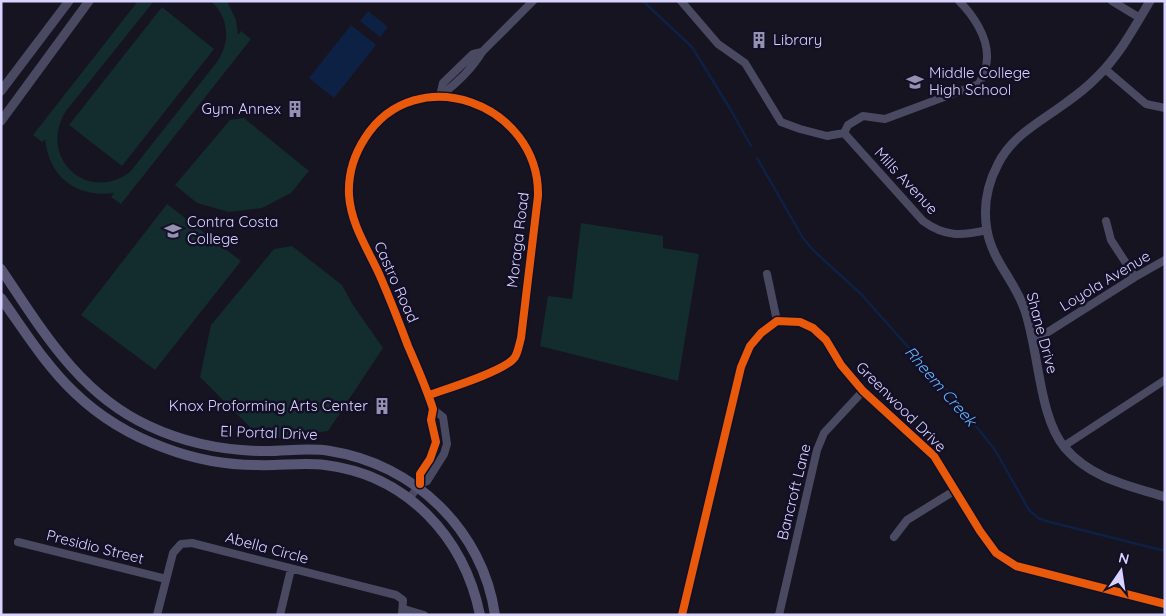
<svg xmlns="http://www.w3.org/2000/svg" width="1166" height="616" viewBox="0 0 1166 616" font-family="Quicksand,sans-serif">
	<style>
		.green { fill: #132c2d }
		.water { fill: #0d2144 }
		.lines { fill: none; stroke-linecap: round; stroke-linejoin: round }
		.stream { stroke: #0d2144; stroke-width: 2.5 }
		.minor { stroke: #4a4962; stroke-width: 8 }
		.tertiary { stroke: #4a4962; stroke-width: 9 }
		.secondary { stroke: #575674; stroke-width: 10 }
		.cycleway-casing { stroke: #130f26; stroke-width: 11 }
		.cycleway { stroke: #e8590c; stroke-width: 8 }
		.labels { text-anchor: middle; stroke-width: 5; stroke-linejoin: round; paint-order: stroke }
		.poi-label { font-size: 15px; fill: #d9d4ff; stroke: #130f26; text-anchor: start }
		.street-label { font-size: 15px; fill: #d9d4ff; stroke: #130f26 }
		.water-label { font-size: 16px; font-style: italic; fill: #62b6ff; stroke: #130f26 }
	</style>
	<rect width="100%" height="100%" fill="#161421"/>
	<!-- green -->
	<path class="green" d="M138,1H154L66,111C37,157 87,204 130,172L217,62C231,42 229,18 211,1H227L236,20L238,35L241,31L251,39L121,204L111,197L114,193C76,198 49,177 45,139L42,142L33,135Z
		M162,7L214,49L122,166L69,125Z
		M244,118L309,171L291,193L262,208L229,212L197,203L175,185L230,120Z
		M167,204L241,261L155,370L81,315Z
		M581,223L663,236V248L699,254L678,381L540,346L548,296L572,299Z
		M292,246L342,285L353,305L383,348L328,431L273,439L265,438L257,434L200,377L211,325L274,249Z"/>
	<!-- water -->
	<path class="water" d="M368,11L388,27L380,37L360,21Z
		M351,25L376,45L334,98L309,78Z"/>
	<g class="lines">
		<!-- stream -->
		<path class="stream" d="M643,1L692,47L729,107L751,146
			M757,158L803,238L813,250L861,294L957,402L995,450L1029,510L1038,518L1046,521L1165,551"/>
		<!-- minor -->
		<path class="minor" d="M681,1L718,44L745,63L781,122L800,129L827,136L844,133
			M1112,1L1140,18
			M1105,69L1146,104L1165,108
			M440,96C456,84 472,69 482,52L533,1
			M440,96L443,83L473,54L482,52
			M844,133L848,125L863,116L885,119L979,84C983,76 987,67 987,58C988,37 973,15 959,1
			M844,133L923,221C945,237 961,236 987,230
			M1106,221L1111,240L1135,277
			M767,274L777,321
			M1032,337L1048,332L1135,277L1165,260
			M1064,446L1165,380
			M420,484V474L430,459L436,442L431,420L433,409C426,387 417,367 408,346C399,322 390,299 380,276C368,249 351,225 349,195C348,175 354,155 365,138C416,58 540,104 538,196L521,338C519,345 518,352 515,357C506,371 446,389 429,395
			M409,499L420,484L427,481L444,454L447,444L443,417L433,409
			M894,537L907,520L954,491
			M18,542L166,579
			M404,609L424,615
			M157,615L173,553L181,544L192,543L396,595L403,600L402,615
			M280,615L291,569
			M682,615L741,367L750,346L761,333L777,321L800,322L813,328L826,340L841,365L863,391L934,456L980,531L996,553L1016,566L1165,604
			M779,615L817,450L824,433L863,391"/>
		<!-- tertiary -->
		<path class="tertiary" d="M1150,1C1134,28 1119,56 1096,78C1087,87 1077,95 1067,102C1042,121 1012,135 998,164C987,185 983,208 987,230C992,260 1014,280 1024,308C1039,348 1038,416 1065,448C1092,479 1127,485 1165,497
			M1,91L69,1
			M1,121L89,1"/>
		<!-- secondary -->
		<path class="secondary" d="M1,269C42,330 79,394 149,426C183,442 221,450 259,451C283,452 306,447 330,451C414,464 483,530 495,615
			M1,298C24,330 46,366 75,393C100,417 132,436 165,448C194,459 226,465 257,465C280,466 303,462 325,465C407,475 464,537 480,615"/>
		<!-- cycleway casing -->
		<g class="cycleway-casing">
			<path id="cycleway" d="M420,484V474L430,459L436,442L431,420L433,409C426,387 417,367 408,346C399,322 390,299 380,276C368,249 351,225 349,195C348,175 354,155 365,138C416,58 540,104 538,196L521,338C519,345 518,352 515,357C506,371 446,389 429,395
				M682,615L741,367L750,346L761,333L777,321L800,322L813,328L826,340L841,365L863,391L934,456L980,531L996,553L1016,566L1165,604"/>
		</g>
		<!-- cycleway -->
		<use href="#cycleway" class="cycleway"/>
	</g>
	<!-- icons -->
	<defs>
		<g id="building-bare" transform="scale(1.35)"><path d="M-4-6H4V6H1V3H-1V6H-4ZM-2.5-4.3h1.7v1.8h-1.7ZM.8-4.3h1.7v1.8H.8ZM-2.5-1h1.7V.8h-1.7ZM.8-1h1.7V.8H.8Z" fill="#9591b1" stroke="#130f26" stroke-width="2.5" paint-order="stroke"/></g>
		<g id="school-bare" transform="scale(1.35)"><path d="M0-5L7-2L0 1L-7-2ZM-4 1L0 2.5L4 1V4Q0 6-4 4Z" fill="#9591b1" stroke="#130f26" stroke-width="2.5" paint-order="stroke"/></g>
		<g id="university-bare" transform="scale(1.35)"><path d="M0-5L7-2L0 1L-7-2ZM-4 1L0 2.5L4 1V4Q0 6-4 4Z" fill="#9591b1" stroke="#130f26" stroke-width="2.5" paint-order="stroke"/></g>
	</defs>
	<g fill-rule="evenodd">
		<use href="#building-bare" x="759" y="40"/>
		<use href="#school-bare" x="915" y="82"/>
		<use href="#building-bare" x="295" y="109"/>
		<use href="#university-bare" x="173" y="231"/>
		<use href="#building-bare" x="382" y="406"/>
	</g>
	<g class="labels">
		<!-- poi labels -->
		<g class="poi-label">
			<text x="773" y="45">Library</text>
			<text x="929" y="78">Middle College<tspan x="929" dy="17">High School</tspan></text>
			<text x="281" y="114" text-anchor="end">Gym Annex</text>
			<text x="187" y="227">Contra Costa<tspan x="187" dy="17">College</tspan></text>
			<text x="368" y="411" text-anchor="end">Knox Proforming Arts Center</text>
		</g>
		<!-- street labels -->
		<g class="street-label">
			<text transform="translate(906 181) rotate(47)" y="5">Mills Avenue</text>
			<text transform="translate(518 240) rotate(-83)" y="5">Moraga Road</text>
			<text transform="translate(1105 281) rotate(-31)" y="5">Loyola Avenue</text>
			<text transform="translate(396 282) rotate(66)" y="5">Castro Road</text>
			<text transform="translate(1042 333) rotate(75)" y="5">Shane Drive</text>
			<text transform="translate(901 407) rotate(45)" y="5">Greenwood Drive</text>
			<text transform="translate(269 433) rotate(2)" y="5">El Portal Drive</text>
			<text transform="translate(794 492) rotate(-76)" y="5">Bancroft Lane</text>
			<text transform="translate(95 547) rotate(14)" y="5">Presidio Street</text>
			<text transform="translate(267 548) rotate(15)" y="5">Abella Circle</text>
		</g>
		<!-- water labels -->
		<g class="water-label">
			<text transform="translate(941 386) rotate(49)" y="6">Rheem Creek</text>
		</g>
	</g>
	<!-- border -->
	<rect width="1166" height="616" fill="none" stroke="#d9d4ff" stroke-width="5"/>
	<!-- north arrow -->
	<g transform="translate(1121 571) rotate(13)" stroke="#130f26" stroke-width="4" paint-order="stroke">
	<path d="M0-4L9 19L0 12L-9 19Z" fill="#d9d4ff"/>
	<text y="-8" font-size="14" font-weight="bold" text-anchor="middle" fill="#d9d4ff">N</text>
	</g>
</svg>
